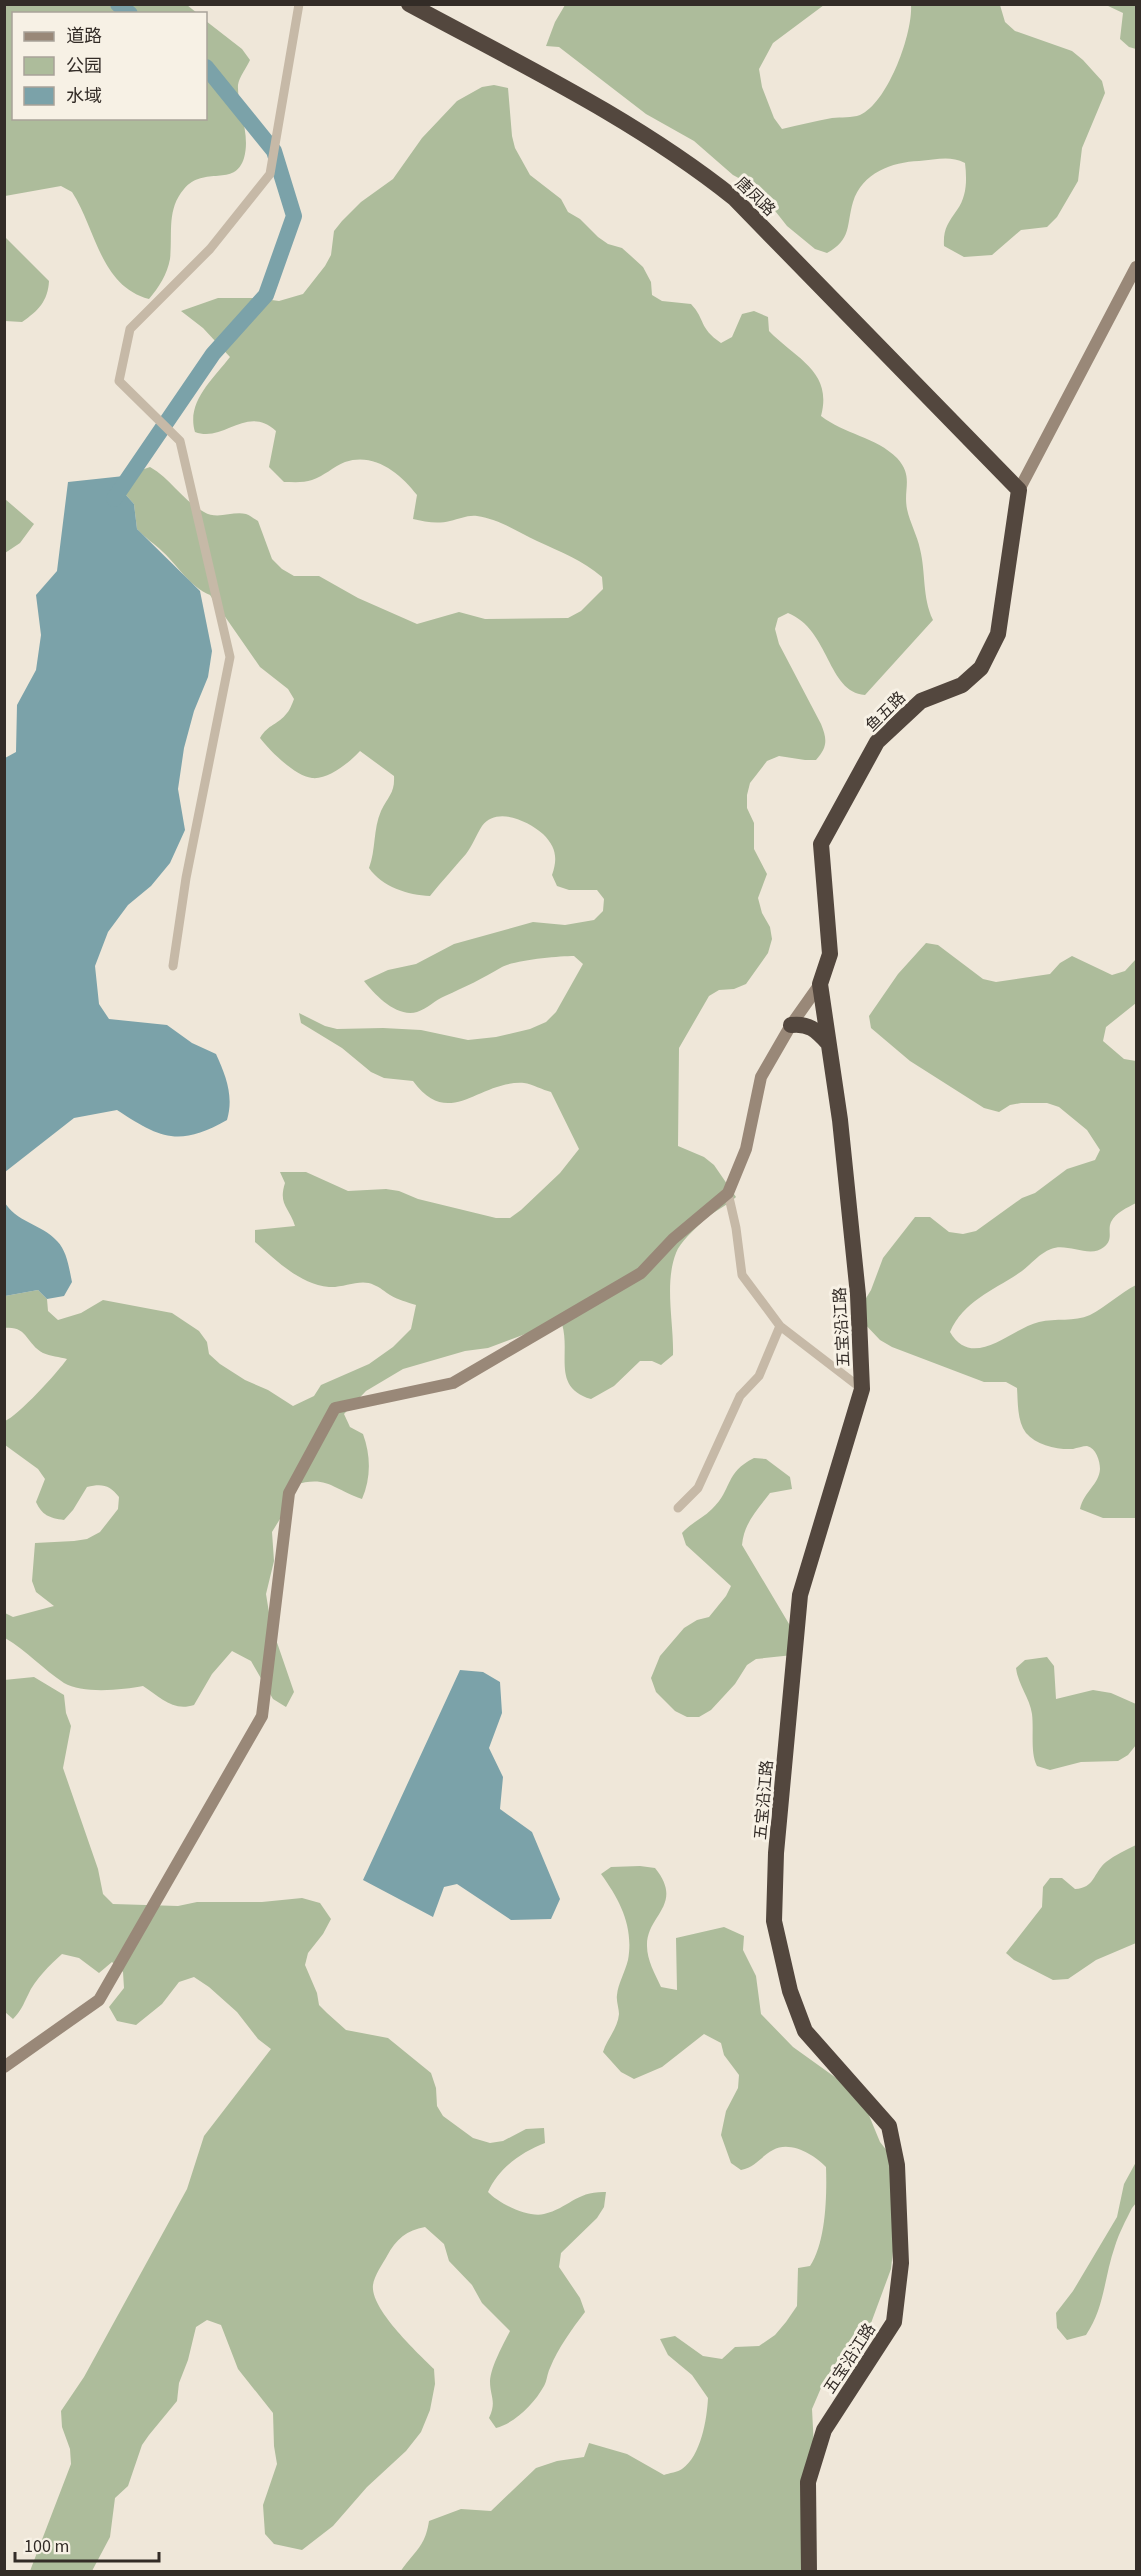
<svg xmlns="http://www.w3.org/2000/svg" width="1141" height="2576" viewBox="0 0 1141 2576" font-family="'Source Sans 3','Noto Sans SC',sans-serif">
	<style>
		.green { fill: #adbc9b }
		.water { fill: #7ba2a9 }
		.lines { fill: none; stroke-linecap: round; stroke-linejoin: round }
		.river { stroke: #7ba2a9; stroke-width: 16 }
		.street { stroke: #c6b9a7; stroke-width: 9 }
		.secondary { stroke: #998878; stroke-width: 12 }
		.highway { stroke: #53473e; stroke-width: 16 }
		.labels { text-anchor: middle; stroke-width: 6; stroke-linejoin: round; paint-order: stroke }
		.street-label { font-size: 16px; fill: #332c27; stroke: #f7f1e5 }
	</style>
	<rect width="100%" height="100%" fill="#efe7d9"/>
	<!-- green -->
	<path class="green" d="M187,5L197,13L14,14V118H206V21L242,49L250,60C247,67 239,77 238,85C237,109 251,133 244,158C235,188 204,165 184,189C166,210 173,234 170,259C167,275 159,287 149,299C100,286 96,229 72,192L61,186L5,196V5Z
		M565,5H824L773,43L759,69L762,87L774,118L782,129C799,125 815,121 832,118C841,117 852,118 860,115C888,103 913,33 911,5H1000L1005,22L1015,31L1072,51L1083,60L1102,81L1105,93L1082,148L1078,181L1057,217L1047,227L1021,230L992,255L964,257L944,246C943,229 948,223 957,210C967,196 967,180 965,163C949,155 936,160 919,161C892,162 862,173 853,202C846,226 852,239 827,253L815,249L787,226L757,188L733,175L694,141L646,114L559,47L546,46L555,22Z
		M1106,5H1136V49L1129,47L1120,39L1123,13Z
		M494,85L508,88L512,136L515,148L530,175L561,199L568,212L580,219L598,237L608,244L622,248L631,256L643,267L651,282L652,295L662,301L691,304C706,320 698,327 721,343L732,337L742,314L754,311L768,317L769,331C796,359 833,371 821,416C844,434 876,437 897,458C914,477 903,488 907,509C910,523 917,535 920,549C926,573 922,597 933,620L865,695C827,692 830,630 788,613L778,618L775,629L779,644L821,724C827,739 828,747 816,760H805L779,756L767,761L750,783L747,795V808L754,823V849L767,874L758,898L762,913L770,927L772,939L768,953L746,984L734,989L719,990L709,996L679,1048L678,1146L704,1157L714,1165L736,1197C726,1207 713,1211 703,1221C694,1230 680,1242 676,1253C664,1284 674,1323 673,1355L661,1365L652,1361H640L614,1386L591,1399C551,1387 571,1354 562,1324L528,1333L488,1348L465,1351L403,1369L366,1391L344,1414L350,1427L363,1434C371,1456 371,1478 362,1499C332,1489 328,1475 294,1485L283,1514L272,1532L274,1561L266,1594L271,1625L294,1692L286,1707L273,1699L251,1661L232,1651L212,1674L194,1705C173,1712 160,1697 143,1686C123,1690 82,1694 64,1683C43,1669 27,1651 5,1638V1613L13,1617L54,1606L36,1592L32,1581L35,1543L74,1541L87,1539L100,1532L118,1509L119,1497C110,1485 102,1483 87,1487L73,1510L64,1520C49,1518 42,1515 36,1502L45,1479L38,1469L5,1445V1421C18,1416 58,1372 67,1359C60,1357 50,1356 43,1353C26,1344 28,1326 5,1328V1296L38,1290L47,1299L48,1311L58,1320L81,1313L103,1300L172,1313L199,1331L207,1342L209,1354L220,1364L245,1380L268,1390L293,1406L314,1396L321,1385L369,1364L393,1347L411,1329L416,1305C407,1302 398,1300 390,1295C385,1292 380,1287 374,1285C361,1278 344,1288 329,1287C299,1284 276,1260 255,1242V1230L295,1226C289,1207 278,1205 285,1183L280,1172H306L348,1191L386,1189L399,1191L418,1199L496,1218H510L521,1210L560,1173L579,1149L551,1092C543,1090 532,1084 524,1083C478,1080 450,1131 413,1081L384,1078L371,1072L342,1048L301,1023L299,1013L325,1026L337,1029L383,1028L421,1030L468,1040L496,1037L530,1029L546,1022L556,1012L583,964L574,956C558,956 515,960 502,967C482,979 465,987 445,996C435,1000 427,1009 417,1012C397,1018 375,995 364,981L388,970L416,964L454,944L533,922L565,925L594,920L603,911L604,899L597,890H569L557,886L552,875C558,858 556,847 543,834C528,821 497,806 482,826C476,835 473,845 466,854C454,868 442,881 430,896C408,895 382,887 369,868C376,850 373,829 381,811C388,796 395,793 394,776L360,751C350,762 328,780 312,778C295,776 270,751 260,738C268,724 278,725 287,713C290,710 292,704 294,699L288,689L260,667L210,595C189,586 179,567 163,552C155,544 145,538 137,529L134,504L125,494L124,476L150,467C171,479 183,501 204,512C217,520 232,511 246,514C250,515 254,519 258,521L272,559L282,569L294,576H319L358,598L417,624L459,612L485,619L568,618L581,611L603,589L602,577C582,560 561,552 537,541C518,532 499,519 477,516C467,515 460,519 450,521C438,524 425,522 413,519L417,495C400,473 374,452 345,462C333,467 324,476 312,480C304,483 293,482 284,482L269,467L276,431C247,404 224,443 195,432C186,402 213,379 230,357L203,328L181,311L218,298H257L279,301L303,294L325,266L331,255L334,231L342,221L361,202L393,179L422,138L457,101L482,87Z
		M5,237L49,281C48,301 38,311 22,322L5,321Z
		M5,499L34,524L20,543L5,553Z
		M926,943L938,945L983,979L996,982L1050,974L1060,963L1072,956L1112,975L1125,971L1136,959V1003L1106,1027L1103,1041L1124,1059L1136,1061V1203C1127,1208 1116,1212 1111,1222C1107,1231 1114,1239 1104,1247C1090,1259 1067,1242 1051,1249C1040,1253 1031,1264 1022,1271C995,1290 964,1300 950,1332C973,1371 1010,1329 1039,1322C1056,1318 1074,1322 1090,1315C1106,1307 1120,1293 1136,1285V1518H1103L1080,1509C1084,1491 1099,1485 1100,1469C1100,1461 1096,1448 1087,1446C1083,1446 1077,1448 1073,1449C1058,1450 1036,1445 1026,1433C1017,1421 1018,1402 1017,1388L1006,1382H984L892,1347L880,1340L861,1320L860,1308L871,1290L883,1258L915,1217H930L949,1232L963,1234L976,1231L1022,1198L1035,1193L1067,1169L1095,1160L1100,1150L1087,1130L1059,1107L1047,1103H1021L1010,1105L999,1112L984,1108L910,1061L871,1028L869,1016L898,974Z
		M754,1458L766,1459L790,1477L792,1489L770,1493C757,1510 744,1523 742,1545L795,1634L793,1655L756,1659L747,1665L735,1684L711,1710L699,1717H687L675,1711L656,1692L651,1678L660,1656L684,1628L697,1620L709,1617L726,1596L731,1586L686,1545L682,1533C691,1523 703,1518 712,1509C733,1489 724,1473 754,1458Z
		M1047,1657L1054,1666L1056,1699L1093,1690L1111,1693L1136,1704V1745L1128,1755L1118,1761L1081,1762L1050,1770L1037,1766C1030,1753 1034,1730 1032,1714C1030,1698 1018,1685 1016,1668L1025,1660Z
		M34,1677L64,1695L66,1713L71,1726L63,1768L98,1869L103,1894L113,1904L178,1906L197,1902H262L302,1898L320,1903L331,1919L323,1934L308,1953L305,1965L317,1993L319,2005L327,2013L346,2030L388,2038L431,2073L436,2088L437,2106L443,2116L473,2138L490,2143L503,2141L526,2129L544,2128L545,2143C521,2152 498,2169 488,2192C498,2203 528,2218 544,2214C569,2208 576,2191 606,2192L604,2207L597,2218L561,2253L559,2267L580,2298L585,2312C572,2329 558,2348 550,2368C547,2374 547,2381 544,2386C534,2404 515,2423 496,2428L489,2418C497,2401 490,2397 490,2381C491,2366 503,2345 510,2331L482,2303L472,2285L449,2261L444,2244L425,2227C407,2230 396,2239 387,2256C383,2263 374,2276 373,2285C370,2309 418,2353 434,2369L435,2384L430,2410L421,2432L406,2451L367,2487L333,2526L302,2550L274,2544L265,2534L263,2505L277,2464L274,2446L273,2413L238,2369L221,2325L207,2320L196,2327L188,2360L179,2383L177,2401L149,2435L142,2445L128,2486L115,2498L110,2537L92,2571H30L71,2464L70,2449L62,2427L61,2411L84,2377L187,2189L204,2136L271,2049L258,2039L237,2012L209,1987L194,1977L179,1982L162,2004L136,2025L117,2021L109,2007L124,1988L123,1972L112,1962L99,1973L79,1958L62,1954C50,1965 35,1979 28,1995C23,2005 21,2011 13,2019L5,2012L4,1680Z
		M1136,1845V1943L1096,1960L1068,1979L1053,1980L1014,1960L1006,1953L1042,1907L1043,1887L1050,1878H1062L1075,1889C1095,1888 1093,1873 1106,1862C1115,1855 1126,1850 1136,1845Z
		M640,1866L655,1868C685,1905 646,1915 647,1946C647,1960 655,1974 661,1987L677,1990L676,1938L724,1927L744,1936L743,1950L756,1976L761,2014L793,2047L839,2080L868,2113L880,2142L891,2156L893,2251L891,2269L864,2342L855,2354L841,2364L821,2388L812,2409L814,2448L802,2571L400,2572C414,2551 425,2548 429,2521L461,2509L491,2511L536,2468L557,2461L584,2457L589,2443L627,2454L664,2475C669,2473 678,2472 682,2469C701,2456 707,2419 708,2398L692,2375L668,2355L660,2339L675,2336L703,2356L722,2359L735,2347L759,2346L775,2335L786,2322L797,2306L798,2268L810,2266C826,2242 827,2196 826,2167C815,2155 790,2140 773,2150C760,2157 756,2167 741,2170L731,2163L721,2135L726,2111L738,2088L739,2075L724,2055L721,2043L704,2034L662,2067L634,2079L621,2072L603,2052C607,2039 618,2028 619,2014C619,2008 616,2001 617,1995C618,1984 625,1972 628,1960C634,1927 620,1900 601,1874L611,1867Z
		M1136,2162V2203L1132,2208C1126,2220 1119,2233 1115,2246C1104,2277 1105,2307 1086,2335L1067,2340L1057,2328L1056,2313L1073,2291L1117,2217L1124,2184Z"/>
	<!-- water -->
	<path class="water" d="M124,476L125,494L134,504L137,529L200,591L212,651L208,677L194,711L184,748L178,789L185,830L170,863L151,886L128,905L108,932L95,966L99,1004L109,1019L167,1025L192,1043L216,1054C226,1076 234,1096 227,1120C179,1147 161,1139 117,1110L74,1118L5,1172V758L16,752L17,705L36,670L41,635L36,595L57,571L68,482Z
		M4,1201C15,1222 42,1224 57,1241C67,1251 69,1268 72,1282L64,1296L47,1299L38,1290L5,1296Z
		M460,1670L483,1672L500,1682L502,1713L489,1748L503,1777L500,1809L532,1832L560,1899L551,1919L511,1920L457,1884L444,1887L433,1917L363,1880Z"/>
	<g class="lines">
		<!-- river -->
		<path class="river" d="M118,4L130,14
			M114,499L213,354L266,295L294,216L274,151L206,67"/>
		<!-- street -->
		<path class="street" d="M173,966L186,878L230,657L180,441L119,381L130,329L210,249L270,174L299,4
			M728,1193L736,1228L742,1275L780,1326L862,1389
			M678,1508L698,1488L740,1396L759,1376L780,1326"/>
		<!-- secondary -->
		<path class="secondary" d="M1019,490L1136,267
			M4,2067L99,2000L262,1716L289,1493L335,1408L453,1383L641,1273L673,1239L728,1193L746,1149L761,1077L791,1025L820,984"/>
		<!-- highway -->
		<path class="highway" d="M409,4C520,64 635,119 734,198L1019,490L998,634L981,668L962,685L921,701L877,742L821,844L830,954L820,984L840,1120L858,1295L862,1389L800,1595L776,1853L774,1921L790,1991L805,2031L889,2126L897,2165L901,2263L894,2322L824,2430L808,2482L809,2572
			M791,1025C809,1023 816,1030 828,1043"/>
	</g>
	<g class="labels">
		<!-- street labels -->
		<g class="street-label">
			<text transform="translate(756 196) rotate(44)" y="6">唐凤路</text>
			<text transform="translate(885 711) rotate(-45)" y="6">鱼五路</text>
			<text transform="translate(841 1327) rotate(-93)" y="6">五宝沿江路</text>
			<text transform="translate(763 1800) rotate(-85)" y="6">五宝沿江路</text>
			<text transform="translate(849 2358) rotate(-57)" y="6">五宝沿江路</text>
		</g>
	</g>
	<!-- border -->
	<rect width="1141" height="2576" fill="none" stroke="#332c27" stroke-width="12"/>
	<!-- legend -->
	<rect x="12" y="12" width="195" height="108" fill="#f7f1e5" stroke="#a9a299" stroke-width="1.5"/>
	<rect x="24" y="32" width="30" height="9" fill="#998878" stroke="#a9a299" stroke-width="1.5"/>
	<text x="66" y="42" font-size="18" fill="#332c27">道路</text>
	<rect x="24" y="57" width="30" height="18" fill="#adbc9b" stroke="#a9a299" stroke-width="1.5"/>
	<text x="66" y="72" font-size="18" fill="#332c27">公园</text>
	<rect x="24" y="87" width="30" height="18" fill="#7ba2a9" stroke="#a9a299" stroke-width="1.5"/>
	<text x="66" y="102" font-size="18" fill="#332c27">水域</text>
	<!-- scale -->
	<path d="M15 2552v9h144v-9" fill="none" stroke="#332c27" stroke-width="3"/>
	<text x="24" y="2552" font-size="18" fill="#332c27" stroke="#f7f1e5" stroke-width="4.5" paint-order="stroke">100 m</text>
</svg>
